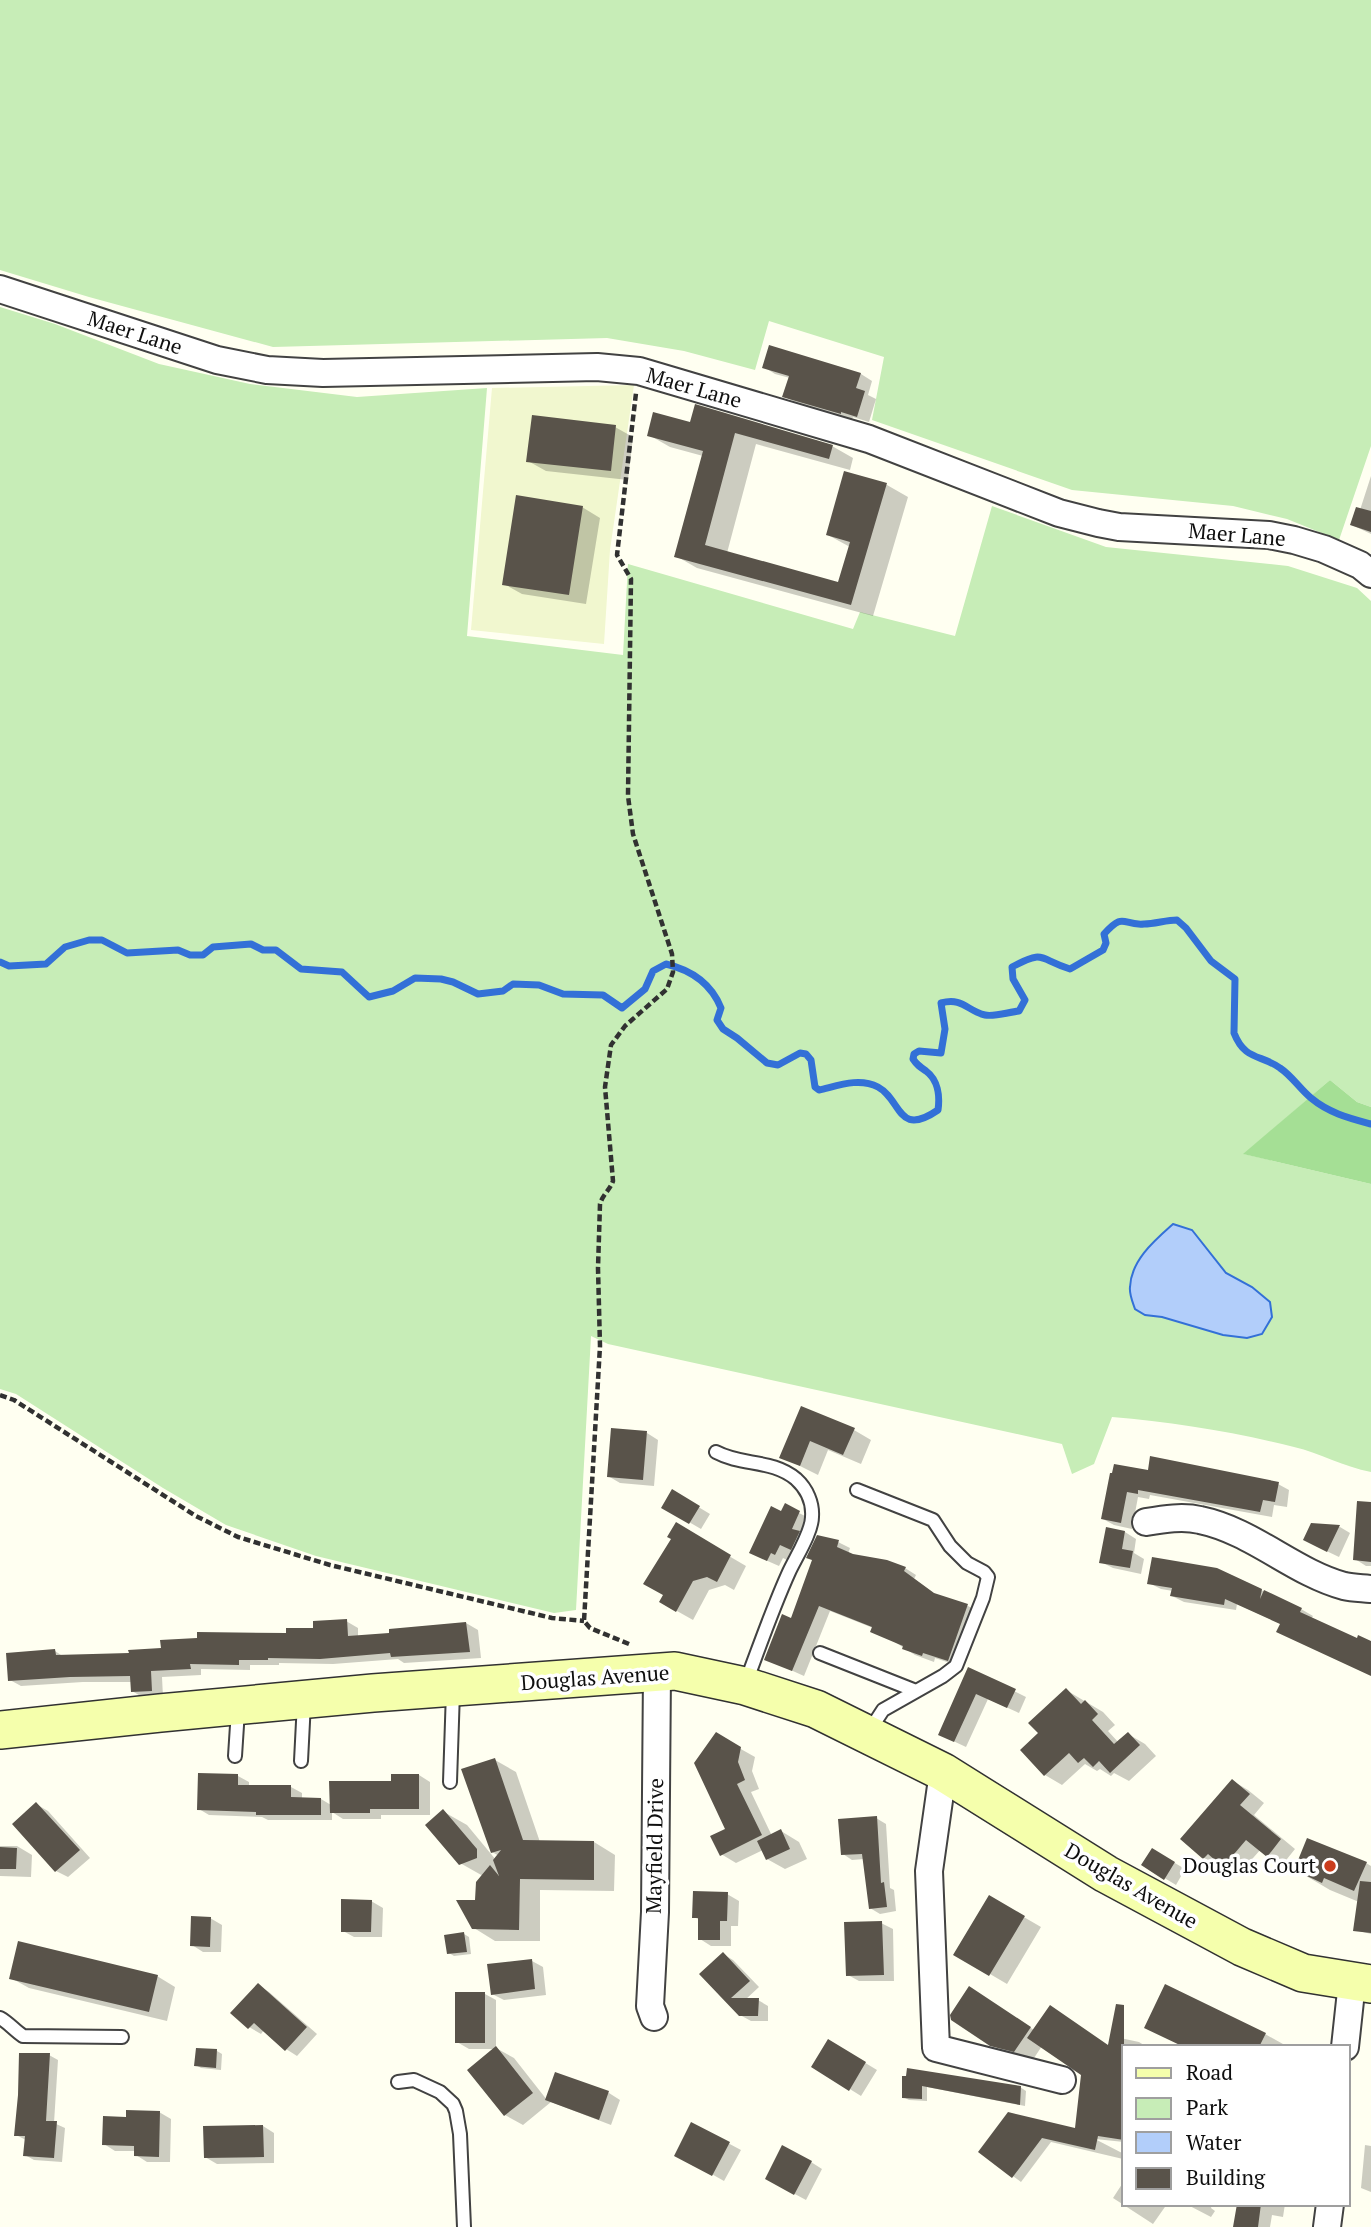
<svg xmlns="http://www.w3.org/2000/svg" width="1371" height="2227" viewBox="0 0 1371 2227" font-family="'PT Serif',serif">
	<style>
		.farmland { fill: #f1f7cf }
		.green { fill: #c7edb7 }
		.forest { fill: #a5df95 }
		.water { fill: #b2cefa; stroke: #3370d7; stroke-width: 2 }
		.shadow { fill: #0003 }
		.lines { fill: none; stroke-linecap: round; stroke-linejoin: round }
		.stream { stroke: #3370d7; stroke-width: 7 }
		.building { fill: #59534a }
		.lane-casing { stroke: #424242; stroke-width: 16 }
		.street-casing { stroke: #424242; stroke-width: 30 }
		.secondary-casing { stroke: #313131; stroke-width: 40 }
		.path { stroke: #313131; stroke-width: 4.5; stroke-dasharray: 7 3.5; stroke-linecap: butt }
		.lane { stroke: #fff; stroke-width: 12 }
		.street { stroke: #fff; stroke-width: 26 }
		.secondary { stroke: #f5ffac; stroke-width: 37 }
		.poi-dot { fill: #ca3c1c; stroke: #fff; stroke-width: 2.5 }
		.labels { text-anchor: middle; stroke-width: 7; stroke-linejoin: round; paint-order: stroke }
		.street-label { font-size: 21px; fill: #0f0f0f; stroke: #fff }
		.poi-label { font-size: 21px; fill: #0f0f0f; stroke: #fff; text-anchor: end }
	</style>
	<rect width="100%" height="100%" fill="#fffff1"/>
	<!-- farmland -->
	<path class="farmland" d="M634,385L610,550L604,644L471,630L492,388Z"/>
	<!-- green -->
	<path class="green" d="M0,0H1371V446L1339,540L1287,519L1233,506L1072,490L872,420L884,357L769,321L755,370L684,351L607,338L273,347L89,297L0,270Z
		M0,307L55,324L159,364L250,384L357,397L487,388L467,636L623,655L628,564L853,629L860,612L955,636L992,506L1106,547L1288,566L1357,588L1371,601V1107L1357,1102L1330,1080L1244,1154L1371,1184V1472C1344,1467 1320,1453 1294,1447C1235,1432 1172,1422 1112,1417L1094,1464L1072,1474L1062,1444L608,1344L591,1336L576,1610L554,1613L316,1556L226,1525L163,1488L16,1394L0,1389Z"/>
	<!-- forest -->
	<path class="forest" d="M1330,1080L1357,1102L1371,1107V1184L1243,1154Z"/>
	<!-- water -->
	<path class="water" d="M1173,1224L1192,1230L1226,1273L1252,1287L1270,1302L1272,1317L1262,1334L1247,1338L1223,1335L1162,1317L1145,1315L1135,1309C1133,1303 1129,1294 1130,1287C1131,1260 1155,1240 1173,1224Z"/>
	<!-- shadow -->
	<path class="shadow" d="M764,367L861,374L872,381L868,395L876,399L869,422L853,417L852,419L796,403L784,396L790,378L775,374Z
		M691,425L832,446L853,458L850,470L756,444L727,553L840,585L850,547L828,535L846,473L887,485L908,497L873,616L697,568L676,556L703,456L670,447L649,435Z
		M615,427L633,437L628,480L546,471L528,461Z
		M1371,476V534L1352,525L1360,510Z
		M582,507L600,518L586,604L522,594L504,584Z
		M802,1408L854,1430L871,1440L861,1464L828,1450L818,1475L782,1457Z
		M647,1433L658,1440L654,1486L620,1483L608,1476Z
		M1149,1472L1278,1484L1289,1490L1287,1507L1274,1505L1272,1517L1150,1495L1149,1499L1138,1497L1132,1529L1114,1525L1103,1519L1111,1475Z
		M672,1491L710,1514L701,1529L663,1507Z
		M785,1506L811,1519L802,1555L792,1550L787,1560L783,1558L779,1566L763,1559Z
		M1312,1524L1340,1527L1350,1533L1339,1557L1316,1546Z
		M676,1525L746,1566L734,1590L725,1585L709,1590L693,1620L661,1602L665,1595Z
		M1107,1529L1125,1532L1136,1539L1134,1553L1144,1559L1141,1574L1113,1568L1101,1562Z
		M1371,1529V1566H1366L1355,1559Z
		M838,1542L850,1548L848,1554L905,1568L916,1575L914,1579L938,1596L968,1606L979,1612L959,1666L935,1658L934,1662L915,1655L873,1628L830,1611L804,1676L766,1659Z
		M1149,1583L1261,1590L1301,1609L1313,1616L1311,1619L1358,1641L1371,1643V1675L1281,1624L1237,1604L1236,1610L1184,1602L1172,1596L1173,1591L1161,1589Z
		M346,1621L358,1628V1637L391,1634L466,1623L478,1630L481,1658L404,1663L398,1659L333,1664L279,1663V1665H250V1670L201,1669V1675L162,1677L163,1697L144,1698L132,1691V1682H83L21,1686L10,1680L55,1651L64,1657L130,1655L288,1635L315,1630Z
		M969,1669L1026,1697L1019,1713L988,1699L966,1747L951,1740Z
		M1066,1690L1103,1712L1115,1725L1108,1731L1119,1743L1128,1734L1145,1744L1156,1756L1129,1781L1114,1773L1111,1776L1100,1769L1097,1771L1085,1764L1062,1785L1045,1775L1040,1733Z
		M716,1735L755,1757L752,1771L759,1789L751,1792L772,1836L781,1831L799,1842L807,1859L785,1869L767,1859L763,1850L736,1863L721,1854L727,1830Z
		M495,1760L516,1772L540,1842H594L615,1855L614,1891L540,1890V1941H495L474,1928L483,1876L460,1863L444,1812L467,1825L496,1860L499,1856L492,1852Z
		M419,1775L430,1782V1815H381V1819H343L332,1812V1820H268L262,1817L209,1815L199,1809L238,1776L249,1782V1787H291L302,1793V1799H321L331,1805Z
		M1233,1781L1248,1790L1264,1803L1254,1815L1295,1849L1283,1864L1261,1849L1239,1874L1222,1863L1219,1867L1204,1858L1182,1839Z
		M36,1804L48,1811L90,1858L68,1877L56,1871Z
		M876,1818L886,1824L890,1888L894,1890L896,1911L880,1914L870,1908L864,1859L852,1860L843,1854Z
		M0,1846H17L32,1855L31,1877L0,1876Z
		M1153,1850L1185,1869L1176,1885L1143,1865Z
		M1366,1863L1371,1866V1934L1355,1930L1359,1902L1330,1890L1296,1870Z
		M727,1894L739,1901L738,1926H731V1946H711L700,1939V1920L694,1917Z
		M989,1897L1041,1927L1007,1984L956,1954Z
		M371,1901L383,1908L382,1937H354L343,1931Z
		M210,1918L222,1925L221,1952H203L192,1945Z
		M881,1923L893,1929L894,1981H859L848,1975Z
		M464,1934L469,1937L471,1954L454,1956L449,1953Z
		M723,1954L733,1960L759,1987L745,2000H758L768,2006V2021H751L740,2015L702,1974Z
		M532,1961L543,1967L546,1995L504,2000L492,1994Z
		M157,1976L175,1987L167,2021L29,1988L11,1978Z
		M258,1985L269,1992L317,2034L297,2056L286,2049L264,2030L261,2034L249,2027Z
		M485,1994L496,2000V2048L514,2058L547,2100L556,2075L609,2093L620,2100L611,2125L551,2102L523,2125L505,2115L495,2049H469L457,2042Z
		M987,1999L1034,2030L1109,2047L1111,2036L1139,2042L1147,2047H1124V2142L1095,2139L1124,2154L1123,2159L1051,2142L1021,2182L980,2152L1077,2130L1083,2075L1042,2046L1032,2061L1010,2055L991,2044Z
		M1265,2034L1283,2044L1282,2047H1184Z
		M829,2041L877,2070L861,2096L813,2066Z
		M198,2050L217,2051L222,2054L221,2070L201,2068L196,2065Z
		M49,2055L58,2060L54,2123L65,2128L62,2162L34,2160L25,2155L26,2140L16,2135Z
		M904,2078L1020,2087L1026,2091L1025,2106L927,2087V2101L909,2100L903,2097Z
		M159,2112L171,2119L170,2162H147L136,2155V2151H115L104,2144L128,2119Z
		M692,2124L741,2150L724,2181L685,2159Z
		M263,2126L274,2133V2163L217,2164L205,2157Z
		M1365,2145L1371,2146V2192L1361,2188Z
		M811,2162L822,2169L806,2200L778,2185Z
		M1124,2181V2204H1167L1153,2224L1113,2198Z
		M1186,2204H1212L1211,2208L1215,2211L1211,2217Z
		M1238,2204H1285L1283,2217L1272,2215L1270,2227H1235Z"/>
	<g class="lines">
		<!-- stream -->
		<path class="stream" d="M0,962L9,966L46,964L65,947L89,940H102L127,953L178,950L190,955H203L213,947L251,944L263,950H276L301,969L342,972L369,997L393,991L415,978L441,979L453,982L478,994L503,991L513,984L539,985L563,994L603,995L622,1008L645,989L653,971L666,964C691,970 711,983 721,1008L717,1020L723,1029L737,1038L767,1063L778,1065L800,1053L806,1054L811,1060L815,1087L819,1090C837,1086 859,1077 878,1087C902,1100 897,1138 938,1110C940,1096 938,1080 926,1071C920,1067 917,1065 913,1059L914,1054L919,1051L941,1053L945,1029L941,1003C963,997 967,1011 985,1015C994,1017 1009,1012 1019,1011L1025,1000L1013,979L1012,967C1045,949 1038,959 1070,969L1103,950L1106,943L1104,934C1125,911 1122,926 1144,924C1155,924 1166,920 1177,920L1186,928L1211,961L1235,979L1234,1033C1245,1061 1261,1054 1280,1068C1292,1076 1300,1089 1311,1098C1329,1113 1349,1118 1371,1124"/>
	</g>
	<!-- building -->
	<path class="building" d="M769,345L861,373L856,388L865,391L857,417L841,412V414L782,397L789,376L762,368Z
		M695,404L833,445L829,459L735,433L705,545L838,582L850,542L826,535L844,471L887,483L851,605L674,557L703,451L647,436L653,412L690,422Z
		M532,415L616,425L611,471L526,462Z
		M516,495L583,506L569,595L502,585Z
		M1356,507L1371,511V532L1350,525Z
		M801,1406L855,1428L843,1455L810,1441L800,1466L779,1458Z
		M611,1428L647,1431L643,1480L607,1477Z
		M1150,1456L1279,1482L1275,1502L1263,1500L1260,1512L1138,1490V1494L1127,1492L1121,1523L1101,1519L1110,1473H1112L1114,1464L1148,1470Z
		M672,1489L700,1506L689,1524L661,1508Z
		M1357,1501L1371,1502V1562L1353,1560Z
		M785,1503L800,1511L792,1529L800,1531L791,1550L780,1545L775,1555L771,1553L767,1561L749,1553L771,1506L781,1511Z
		M676,1522L731,1555L717,1582L707,1577L693,1581L676,1612L659,1602L663,1595L643,1584L671,1539L667,1537Z
		M1311,1523L1340,1525L1327,1552L1303,1540Z
		M1106,1527L1125,1531L1122,1549L1133,1551L1130,1568L1099,1563Z
		M817,1535L839,1540L837,1547L853,1554L887,1560L906,1567L904,1571L934,1593L968,1604L948,1661L923,1653L922,1656L902,1649L903,1646L870,1632L872,1627L819,1606L792,1671L764,1660L782,1614L791,1618L812,1560L806,1558Z
		M1152,1557L1217,1568L1262,1589L1260,1599L1264,1590L1302,1608L1300,1612L1357,1638L1358,1635L1371,1641V1676L1276,1632L1280,1624L1225,1599L1224,1605L1170,1596L1172,1588L1147,1584Z
		M347,1619L348,1636L389,1633V1629L466,1622L470,1652L391,1657L390,1653L320,1659L268,1658V1660H239V1665L190,1664L191,1669L151,1671L152,1691L131,1692L130,1676L70,1677L8,1681L6,1653L55,1649L56,1655L129,1653L128,1650L161,1648L160,1640L197,1638V1632L286,1633V1628H313V1621Z
		M968,1667L1016,1689L1007,1708L976,1694L954,1742L938,1735Z
		M1066,1688L1081,1704L1085,1700L1098,1714L1092,1720L1114,1744L1128,1732L1140,1745L1110,1773L1099,1761L1093,1767L1084,1758L1078,1763L1069,1753L1044,1776L1020,1750L1038,1733L1028,1723Z
		M716,1732L741,1747L738,1762L745,1780L737,1784L762,1835L720,1856L710,1836L725,1829L694,1763Z
		M495,1758L523,1840L594,1841V1880L520,1879L519,1930L472,1929L456,1900H475L476,1882L490,1865L499,1876L493,1860L501,1850L491,1853L461,1769Z
		M198,1773L238,1774V1785H291V1797L321,1798V1815H256V1812L197,1810Z
		M391,1774H419V1809H370V1813H330L329,1781H391Z
		M1232,1779L1250,1794L1240,1805L1281,1839L1267,1857L1246,1840L1223,1867L1208,1854L1203,1859L1180,1839Z
		M36,1802L80,1850L55,1872L12,1824Z
		M443,1809L477,1849V1858L459,1865L425,1825Z
		M877,1816L881,1883L884,1882L887,1907L869,1909L862,1854L841,1855L838,1819Z
		M781,1829L790,1849L766,1860L757,1841Z
		M1307,1838L1367,1862L1354,1891L1324,1878L1322,1883L1294,1870Z
		M0,1847L17,1848L16,1869H0Z
		M1152,1848L1175,1862L1164,1880L1141,1865Z
		M1360,1881L1371,1882V1933L1353,1931Z
		M693,1891L728,1892L727,1921H720V1940H698V1918H692Z
		M989,1895L1025,1916L989,1976L953,1955Z
		M341,1899L372,1900L371,1932H341Z
		M191,1916L211,1917L210,1947L190,1946Z
		M882,1921L884,1975L846,1976L844,1922Z
		M464,1932L467,1952L447,1954L444,1935Z
		M18,1941L158,1975L149,2012L9,1979Z
		M723,1952L750,1981L731,1998H759L758,2016H739L699,1974Z
		M532,1959L535,1989L491,1995L487,1964Z
		M258,1983L307,2027L285,2051L254,2023L248,2029L230,2013Z
		M1165,1984L1266,2033L1259,2047H1184L1144,2028Z
		M969,1986L1031,2027L1014,2052L990,2046L951,2020L950,2015Z
		M455,1992H485V2043H455Z
		M1116,2004L1124,2005V2140L1098,2136L1095,2150L1042,2138L1012,2178L978,2152L1008,2112L1075,2128L1081,2075L1027,2038L1050,2005L1108,2045Z
		M828,2039L866,2062L849,2091L811,2067Z
		M496,2046L533,2093L504,2116L467,2070Z
		M196,2048L217,2049L216,2068L194,2066Z
		M19,2053H50L46,2121H57L54,2158L23,2156L25,2136H14L18,2095Z
		M907,2068L1021,2086L1020,2105L922,2086V2099L902,2098V2076H906Z
		M555,2072L609,2091L599,2120L545,2100Z
		M126,2110L160,2111L159,2157L134,2156V2146L102,2145L103,2116L126,2117Z
		M691,2122L730,2142L712,2176L674,2156Z
		M263,2125L264,2157L204,2158L203,2126Z
		M782,2145L812,2161L794,2195L765,2179Z
		M1237,2204H1261L1258,2227H1233Z"/>
	<g class="lines">
		<!-- lane casing -->
		<g class="lane-casing">
			<path id="lane" d="M716,1452C742,1466 772,1459 796,1479C807,1489 813,1503 812,1517C812,1532 796,1557 789,1572C773,1607 760,1645 746,1682
				M857,1490L933,1520L950,1546L967,1563L984,1572L988,1577L983,1598L956,1666L943,1676L883,1710L868,1733
				M820,1653L916,1691
				M235,1756L238,1710
				M301,1761L304,1702
				M450,1782L453,1691
				M0,2018C9,2023 14,2030 23,2036L122,2037
				M398,2082L414,2080L440,2092L453,2104L456,2111L460,2134L464,2227"/>
		</g>
		<!-- street casing -->
		<g class="street-casing">
			<path id="street" d="M0,289L217,360L267,370L323,373L597,367L639,371L869,439L1059,513L1098,523L1119,527L1269,535L1294,540L1324,549L1360,565L1371,574
				M1146,1522C1164,1519 1183,1516 1200,1520C1253,1531 1293,1572 1344,1586C1353,1588 1362,1588 1371,1589
				M943,1772L929,1871L936,2048L1062,2080
				M654,2017L650,2006L655,1912L657,1673
				M1345,2047L1352,1982
				M1327,2227L1330,2204"/>
		</g>
		<!-- secondary casing -->
		<g class="secondary-casing">
			<path id="secondary" d="M0,1730L160,1713L373,1693L675,1671L745,1686L816,1709L943,1772L1106,1874L1242,1947L1303,1973L1371,1984"/>
		</g>
		<!-- path -->
		<path class="path" d="M0,1395L14,1400L196,1516L238,1537L330,1565L552,1618L584,1621
			M629,1644L590,1628L584,1621L600,1346L598,1268L600,1204C603,1194 610,1190 613,1181L605,1087L611,1045L625,1026L667,989L673,972L672,954L633,834L628,796L631,579L617,555L636,393"/>
		<!-- lane -->
		<use href="#lane" class="lane"/>
		<!-- street -->
		<use href="#street" class="street"/>
		<!-- secondary -->
		<use href="#secondary" class="secondary"/>
	</g>
	<!-- markers -->
	<circle class="poi-dot" cx="1330" cy="1866" r="7"/>
	<g class="labels">
		<!-- street labels -->
		<g class="street-label">
			<text transform="translate(135 333) rotate(18)" y="7">Maer Lane</text>
			<text transform="translate(694 388) rotate(16)" y="7">Maer Lane</text>
			<text transform="translate(1237 535) rotate(5)" y="7">Maer Lane</text>
			<text transform="translate(595 1678) rotate(-4)" y="7">Douglas Avenue</text>
			<text transform="translate(655 1846) rotate(-89)" y="7">Mayfield Drive</text>
			<text transform="translate(1131 1886) rotate(30)" y="7">Douglas Avenue</text>
		</g>
		<!-- poi labels -->
		<g class="poi-label">
			<text x="1316" y="1873">Douglas Court</text>
		</g>
	</g>
	<!-- legend -->
	<rect x="1122" y="2045" width="228" height="161" fill="#ffffff" stroke="#9f9f9f" stroke-width="2"/>
	<rect x="1136" y="2068" width="35" height="10" fill="#f5ffac" stroke="#9f9f9f" stroke-width="2"/>
	<text x="1186" y="2080" font-size="21" fill="#0f0f0f">Road</text>
	<rect x="1136" y="2098" width="35" height="21" fill="#c7edb7" stroke="#9f9f9f" stroke-width="2"/>
	<text x="1186" y="2115" font-size="21" fill="#0f0f0f">Park</text>
	<rect x="1136" y="2132" width="35" height="21" fill="#b2cefa" stroke="#9f9f9f" stroke-width="2"/>
	<text x="1186" y="2150" font-size="21" fill="#0f0f0f">Water</text>
	<rect x="1136" y="2168" width="35" height="21" fill="#59534a" stroke="#9f9f9f" stroke-width="2"/>
	<text x="1186" y="2185" font-size="21" fill="#0f0f0f">Building</text>
</svg>
